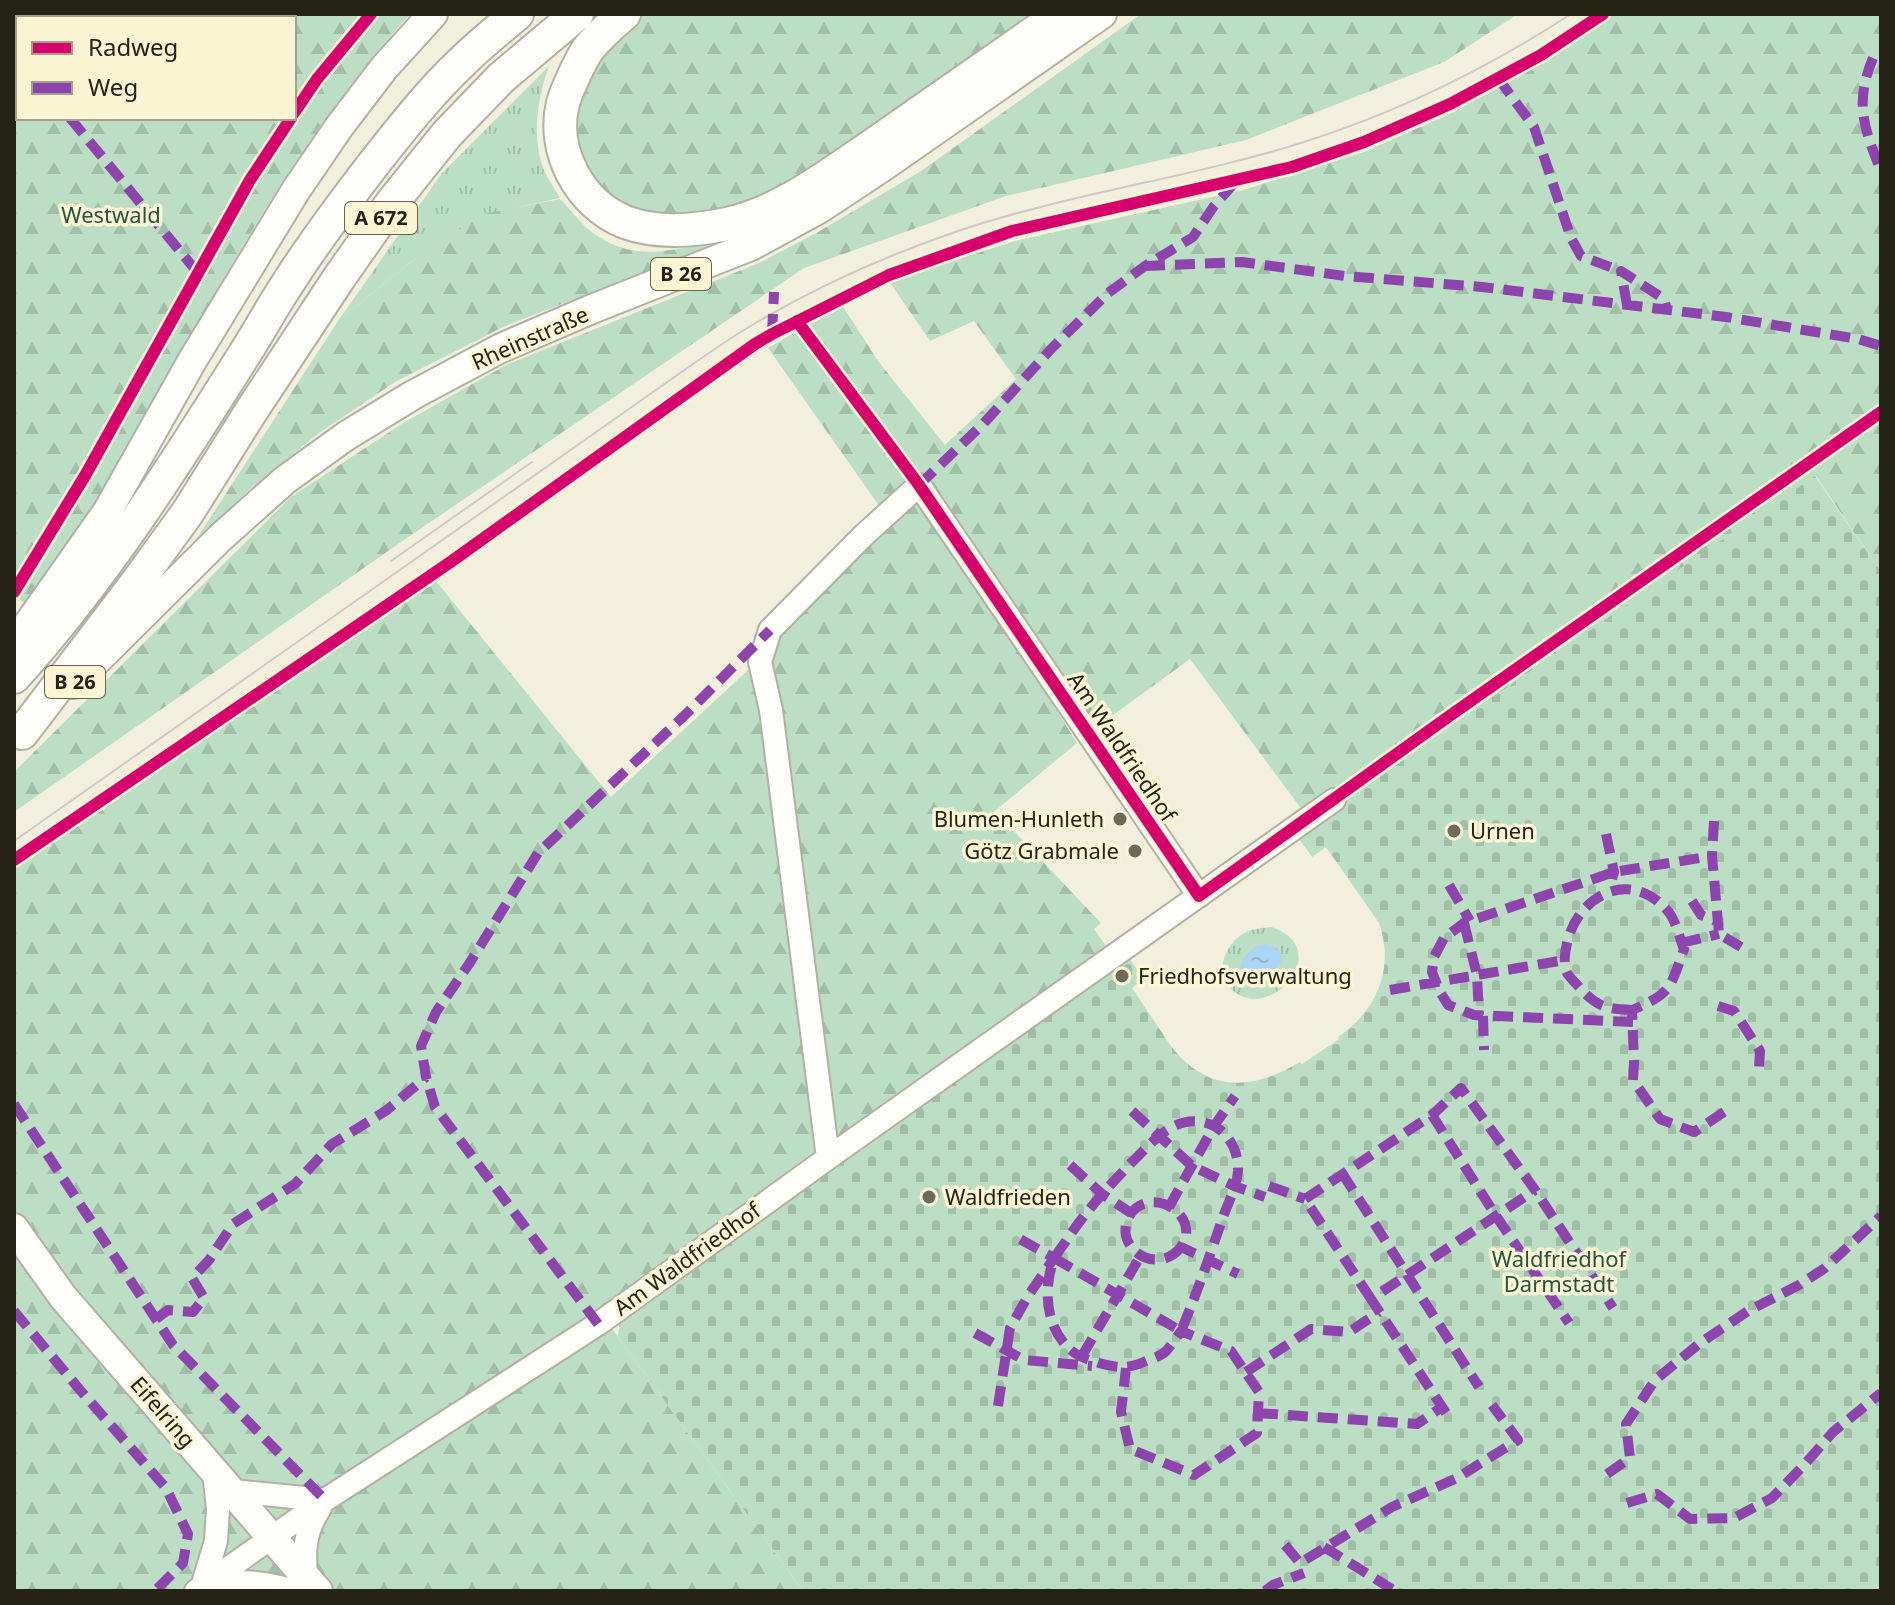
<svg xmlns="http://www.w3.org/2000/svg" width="1895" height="1605" viewBox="0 0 1895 1605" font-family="'Noto Sans',sans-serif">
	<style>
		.grass { fill: url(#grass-tufts) }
		.forest { fill: url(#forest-firs) }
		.cemetery { fill: url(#cemetery-stones) }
		.water { fill: url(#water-ripples) }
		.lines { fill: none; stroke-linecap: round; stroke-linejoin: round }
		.minor-casing { stroke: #b3b0a3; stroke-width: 26 }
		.major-casing { stroke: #b3b0a3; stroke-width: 32 }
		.highway-casing { stroke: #b3b0a3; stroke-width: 36 }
		.minor { stroke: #fdfdfa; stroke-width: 22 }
		.major { stroke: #fdfdfa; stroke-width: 28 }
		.highway { stroke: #fdfdfa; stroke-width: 32 }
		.tram { stroke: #cbcac4; stroke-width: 2 }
		.quiet { stroke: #8e44ad; stroke-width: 10; stroke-dasharray: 20 10; stroke-linecap: butt }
		.cycleway-casing { stroke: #fbf5d4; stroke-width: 17 }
		.cycleway { stroke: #d6006c; stroke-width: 12 }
		.poi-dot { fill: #6d6a5c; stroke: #fbf5d4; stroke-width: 3 }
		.labels { text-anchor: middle; stroke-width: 7; stroke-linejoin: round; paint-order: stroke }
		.shield { fill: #fbf5d4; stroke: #65614f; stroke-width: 2 }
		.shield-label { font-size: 20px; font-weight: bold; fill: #252216 }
		.park-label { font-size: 22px; fill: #26533f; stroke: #fbf5d4 }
		.street-label { font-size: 22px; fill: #252216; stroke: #fbf5d4 }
		.poi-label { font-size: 22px; fill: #252216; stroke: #fbf5d4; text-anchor: start }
	</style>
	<defs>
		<pattern id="grass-tufts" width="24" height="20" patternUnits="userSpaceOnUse" patternTransform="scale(2)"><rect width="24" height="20" fill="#bcdec5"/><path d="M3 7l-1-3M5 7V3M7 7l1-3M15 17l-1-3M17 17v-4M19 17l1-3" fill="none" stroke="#a1bea8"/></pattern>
		<pattern id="forest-firs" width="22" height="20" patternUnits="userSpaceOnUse" patternTransform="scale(2)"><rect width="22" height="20" fill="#bcdec5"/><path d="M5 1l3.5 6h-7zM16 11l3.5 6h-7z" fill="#a1bea8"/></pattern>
		<pattern id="cemetery-stones" width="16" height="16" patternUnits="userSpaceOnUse" patternTransform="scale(2)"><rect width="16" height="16" fill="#bcdec5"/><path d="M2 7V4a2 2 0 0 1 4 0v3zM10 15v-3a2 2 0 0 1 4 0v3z" fill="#a1bea8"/></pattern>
		<pattern id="water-ripples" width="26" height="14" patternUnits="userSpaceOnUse" patternTransform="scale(2)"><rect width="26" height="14" fill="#add4f3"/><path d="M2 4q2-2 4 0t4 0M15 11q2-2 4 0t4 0" fill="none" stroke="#95b6d0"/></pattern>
	</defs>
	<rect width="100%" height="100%" fill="#f2efdd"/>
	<!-- grass -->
	<path class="grass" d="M549,66C538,97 532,133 542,165C546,176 554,188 560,198L483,215L409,263L338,321L442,173Z
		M1271,927C1337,948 1269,1026 1231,989C1215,973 1224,947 1241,935C1250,929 1260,928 1271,927Z"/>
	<!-- forest -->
	<path class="forest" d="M14,14H363L327,56L294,101V18H18V118H283L217,225L95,446L14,579Z
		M381,14H410C334,98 272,194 216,292C175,365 137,439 94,510C75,543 51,574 30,606L19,599C121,444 193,272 297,118C322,81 352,48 381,14Z
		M638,14H1037L803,181L732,210L659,219L609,201L580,165L572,122L588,72Z
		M1141,14H1518L1444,62L1246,140L1006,196L804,268L404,540L14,812V772L291,497L403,423L508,364L759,263L818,232L921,171Z
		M1615,14H1881V572L1816,476L1318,821L1303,811L1190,659L1090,732L914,473L805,324L842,305L878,361L945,445L1016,379L974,321L930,341L889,281L1015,241L1243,190L1364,152L1454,112L1544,61Z
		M560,199C571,210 582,226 596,235C636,263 674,249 718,241L671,262L505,326L395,382L319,433L249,490L195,541L338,321L409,263L483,214Z
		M799,330L917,489L1077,743L995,811L1101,923L1094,929L1111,953L599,1311L803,1591H14V863L240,704L427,570L611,797L746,672L887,517L768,348Z"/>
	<!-- cemetery -->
	<path class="cemetery" d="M1815,476L1881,572V1591H803L618,1337L620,1319L1126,954L1144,979L1132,988C1145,1007 1158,1027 1171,1046C1208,1094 1253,1090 1300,1062L1302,1064L1339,1039L1338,1037C1377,1010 1395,969 1379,923L1326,847L1312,857L1297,836L1465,716Z"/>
	<!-- water -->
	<path class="water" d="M1267,944C1298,952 1272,985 1251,980C1235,977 1240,958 1250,951C1255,946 1261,945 1267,944Z"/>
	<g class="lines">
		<!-- minor casing -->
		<g class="minor-casing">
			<path id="minor" d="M828,1158L771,710L760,662L770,630L864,535L919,485L1199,896
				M232,1491L325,1500
				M306,1577C304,1549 304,1533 320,1508
				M207,1586C242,1580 261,1581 295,1591
				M202,1587L216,1541L218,1509L214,1471
				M196,1591L325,1500L598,1324L828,1158L1334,800"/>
		</g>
		<!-- major casing -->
		<g class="major-casing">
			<path id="major" d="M14,644L107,512L192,361L296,190L339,127L384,68L433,14
				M73,684L220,538L285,480L346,436L413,395L501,348L592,309L751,246L819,209L884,166L1102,14
				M14,1228L63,1297L318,1591"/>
		</g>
		<!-- highway casing -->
		<g class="highway-casing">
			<path id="highway" d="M624,14C612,24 599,36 589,48C584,54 581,62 577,69C572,80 566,92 563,103C551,151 580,204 625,222C657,234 694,231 727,224C782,212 830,174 876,143C938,100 1000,57 1061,14
				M14,677C102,580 173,468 242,358C259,332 273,305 290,280C316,239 345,201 375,162C402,128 430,92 462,62C479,45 498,30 517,14
				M22,733L138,581L188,512L250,413L339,278L391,204L447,134L501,78L577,14"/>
		</g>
		<!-- minor -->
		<use href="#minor" class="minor"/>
		<!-- major -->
		<use href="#major" class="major"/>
		<!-- highway -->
		<use href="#highway" class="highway"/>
		<!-- tram -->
		<path class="tram" d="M391,561L532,462
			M14,841L663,385C692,365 720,344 749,327C815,287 885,256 958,231C1071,193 1191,178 1304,142C1399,112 1488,68 1571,14"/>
		<!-- quiet -->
		<path class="quiet" d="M14,50L18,55
			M1873,58C1854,104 1864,128 1881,171
			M1498,78L1534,127L1571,238L1581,256L1621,271
			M70,118L198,273
			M1145,266L1242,262L1345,276L1482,287L1726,317L1858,339L1881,346
			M1627,305L1621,271L1664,299L1667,310
			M772,334L774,292
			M919,485L983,424L1052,348L1108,293L1145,266L1193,237L1214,206L1237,180
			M1714,821L1712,856L1719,934L1741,947
			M1606,834L1614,872L1612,879
			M1449,885L1470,921
			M1692,901L1701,915L1718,922
			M1464,923L1477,975L1479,1015
			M1681,943L1719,934
			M1390,990L1565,960
			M1718,1006L1734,1011L1760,1051L1759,1068
			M1632,1010C1606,1009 1597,1007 1579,987C1576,983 1570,978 1567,973C1563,965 1565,951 1567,943C1578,895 1630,868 1667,910C1676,920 1679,937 1684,949C1670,988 1672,993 1632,1010L1634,1062L1633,1080L1660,1119L1694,1132L1727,1110
			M1483,1016L1484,1050
			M1633,1022L1474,1015L1448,1005L1440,992L1432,972L1434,957L1444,938L1464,923L1614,872L1712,856
			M14,1104L173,1345L325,1500
			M1132,1111L1192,1166L1234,1186L1265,1197
			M1432,1115L1496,1216L1569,1323
			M1070,1165L1102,1194L1131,1213
			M1342,1173L1479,1387
			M1269,1186L1305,1199
			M1169,1207L1214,1126L1235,1096
			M1181,1247C1156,1278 1111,1246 1130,1215C1146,1189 1190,1206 1186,1236C1186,1237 1182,1245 1181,1247L1238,1274
			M1054,1258L1181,1331C1197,1293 1210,1255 1223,1217C1228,1203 1237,1186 1238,1171C1239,1148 1225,1126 1202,1122C1172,1116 1151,1144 1132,1162C1108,1187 1085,1212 1066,1241C1061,1248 1056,1254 1053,1262C1043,1291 1046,1330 1072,1351C1079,1357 1090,1360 1099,1363C1117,1368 1129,1369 1146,1361C1153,1358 1162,1356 1167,1350C1172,1344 1177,1337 1181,1331L1231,1351L1259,1392L1257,1433L1194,1475L1130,1449L1121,1412L1126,1368
			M1371,1299L1305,1199L1432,1115L1461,1088L1535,1190L1613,1308
			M14,1311L80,1390L166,1488L188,1534L183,1563L155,1591
			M156,1319L168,1310L193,1312L204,1298L192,1278L209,1260L233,1224L295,1184L332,1144L387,1110L426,1077
			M598,1324L435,1107L426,1077L421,1046L436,1012L469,964L538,853L684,716L770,630
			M975,1333L1024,1360L1092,1366
			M1082,1356L1141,1255
			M1246,1372L1311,1329L1349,1332L1379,1312
			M998,1406L1010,1328L1028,1296L1054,1258L1018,1238
			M1258,1413L1417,1424L1442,1407
			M1446,1413L1371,1299L1535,1190
			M1607,1474L1630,1458L1626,1424L1655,1380L1700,1343L1748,1311L1799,1285L1825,1268L1881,1216
			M1627,1503L1657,1494L1690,1519L1734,1518L1772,1498L1804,1465L1833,1432L1881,1393
			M1285,1545L1300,1563L1392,1507L1457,1478L1518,1440L1492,1405
			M1324,1547L1395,1591
			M1265,1591L1273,1585L1304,1573"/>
		<!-- cycleway casing -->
		<g class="cycleway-casing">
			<path id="cycleway" d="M294,113L317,79L371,14
				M797,321L919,485L1199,896L1448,717L1881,412
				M14,592L86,474L250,180L291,118
				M14,860L452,561L755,344L772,334L889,275L1012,231L1292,167L1364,142L1450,104L1541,55L1603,14"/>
		</g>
		<!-- cycleway -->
		<use href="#cycleway" class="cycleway"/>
	</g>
	<!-- markers -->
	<g class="poi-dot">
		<circle cx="1120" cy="819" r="8"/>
		<circle cx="1454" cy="831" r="8"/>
		<circle cx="1135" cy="851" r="8"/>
		<circle cx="1122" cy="976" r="8"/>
		<circle cx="929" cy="1197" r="8"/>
	</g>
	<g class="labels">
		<!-- shield labels -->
		<g class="shield">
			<rect x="345" y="202" width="72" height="32" rx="6"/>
			<rect x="651" y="258" width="60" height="32" rx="6"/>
			<rect x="45" y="666" width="60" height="32" rx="6"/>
		</g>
		<g class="shield-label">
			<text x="381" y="225">A 672</text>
			<text x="681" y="281">B 26</text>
			<text x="75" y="689">B 26</text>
		</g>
		<!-- park labels -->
		<g class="park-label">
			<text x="111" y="223">Westwald</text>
			<text x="1559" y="1267">Waldfriedhof<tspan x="1559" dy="25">Darmstadt</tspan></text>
		</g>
		<!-- street labels -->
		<g class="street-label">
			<text transform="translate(530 338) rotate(-24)" y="8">Rheinstraße</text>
			<text transform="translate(1122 747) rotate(56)" y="8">Am Waldfriedhof</text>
			<text transform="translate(687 1259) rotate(-36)" y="8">Am Waldfriedhof</text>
			<text transform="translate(163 1412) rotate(49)" y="8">Eifelring</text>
		</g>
		<!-- poi labels -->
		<g class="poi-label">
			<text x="1104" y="827" text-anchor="end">Blumen-Hunleth</text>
			<text x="1470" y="839">Urnen</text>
			<text x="1119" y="859" text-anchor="end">Götz Grabmale</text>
			<text x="1138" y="984">Friedhofsverwaltung</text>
			<text x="945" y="1205">Waldfrieden</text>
		</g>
	</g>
	<!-- border -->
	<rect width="1895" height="1605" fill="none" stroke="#252216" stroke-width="32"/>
	<!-- legend -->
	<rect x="16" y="16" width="280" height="104" fill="#fbf5d4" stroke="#a5a188" stroke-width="2"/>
	<rect x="32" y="42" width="40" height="12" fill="#d6006c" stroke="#a5a188" stroke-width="2"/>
	<text x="88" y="56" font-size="24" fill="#252216">Radweg</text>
	<rect x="32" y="82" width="40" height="12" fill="#8e44ad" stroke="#a5a188" stroke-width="2"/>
	<text x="88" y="96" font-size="24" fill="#252216">Weg</text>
</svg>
